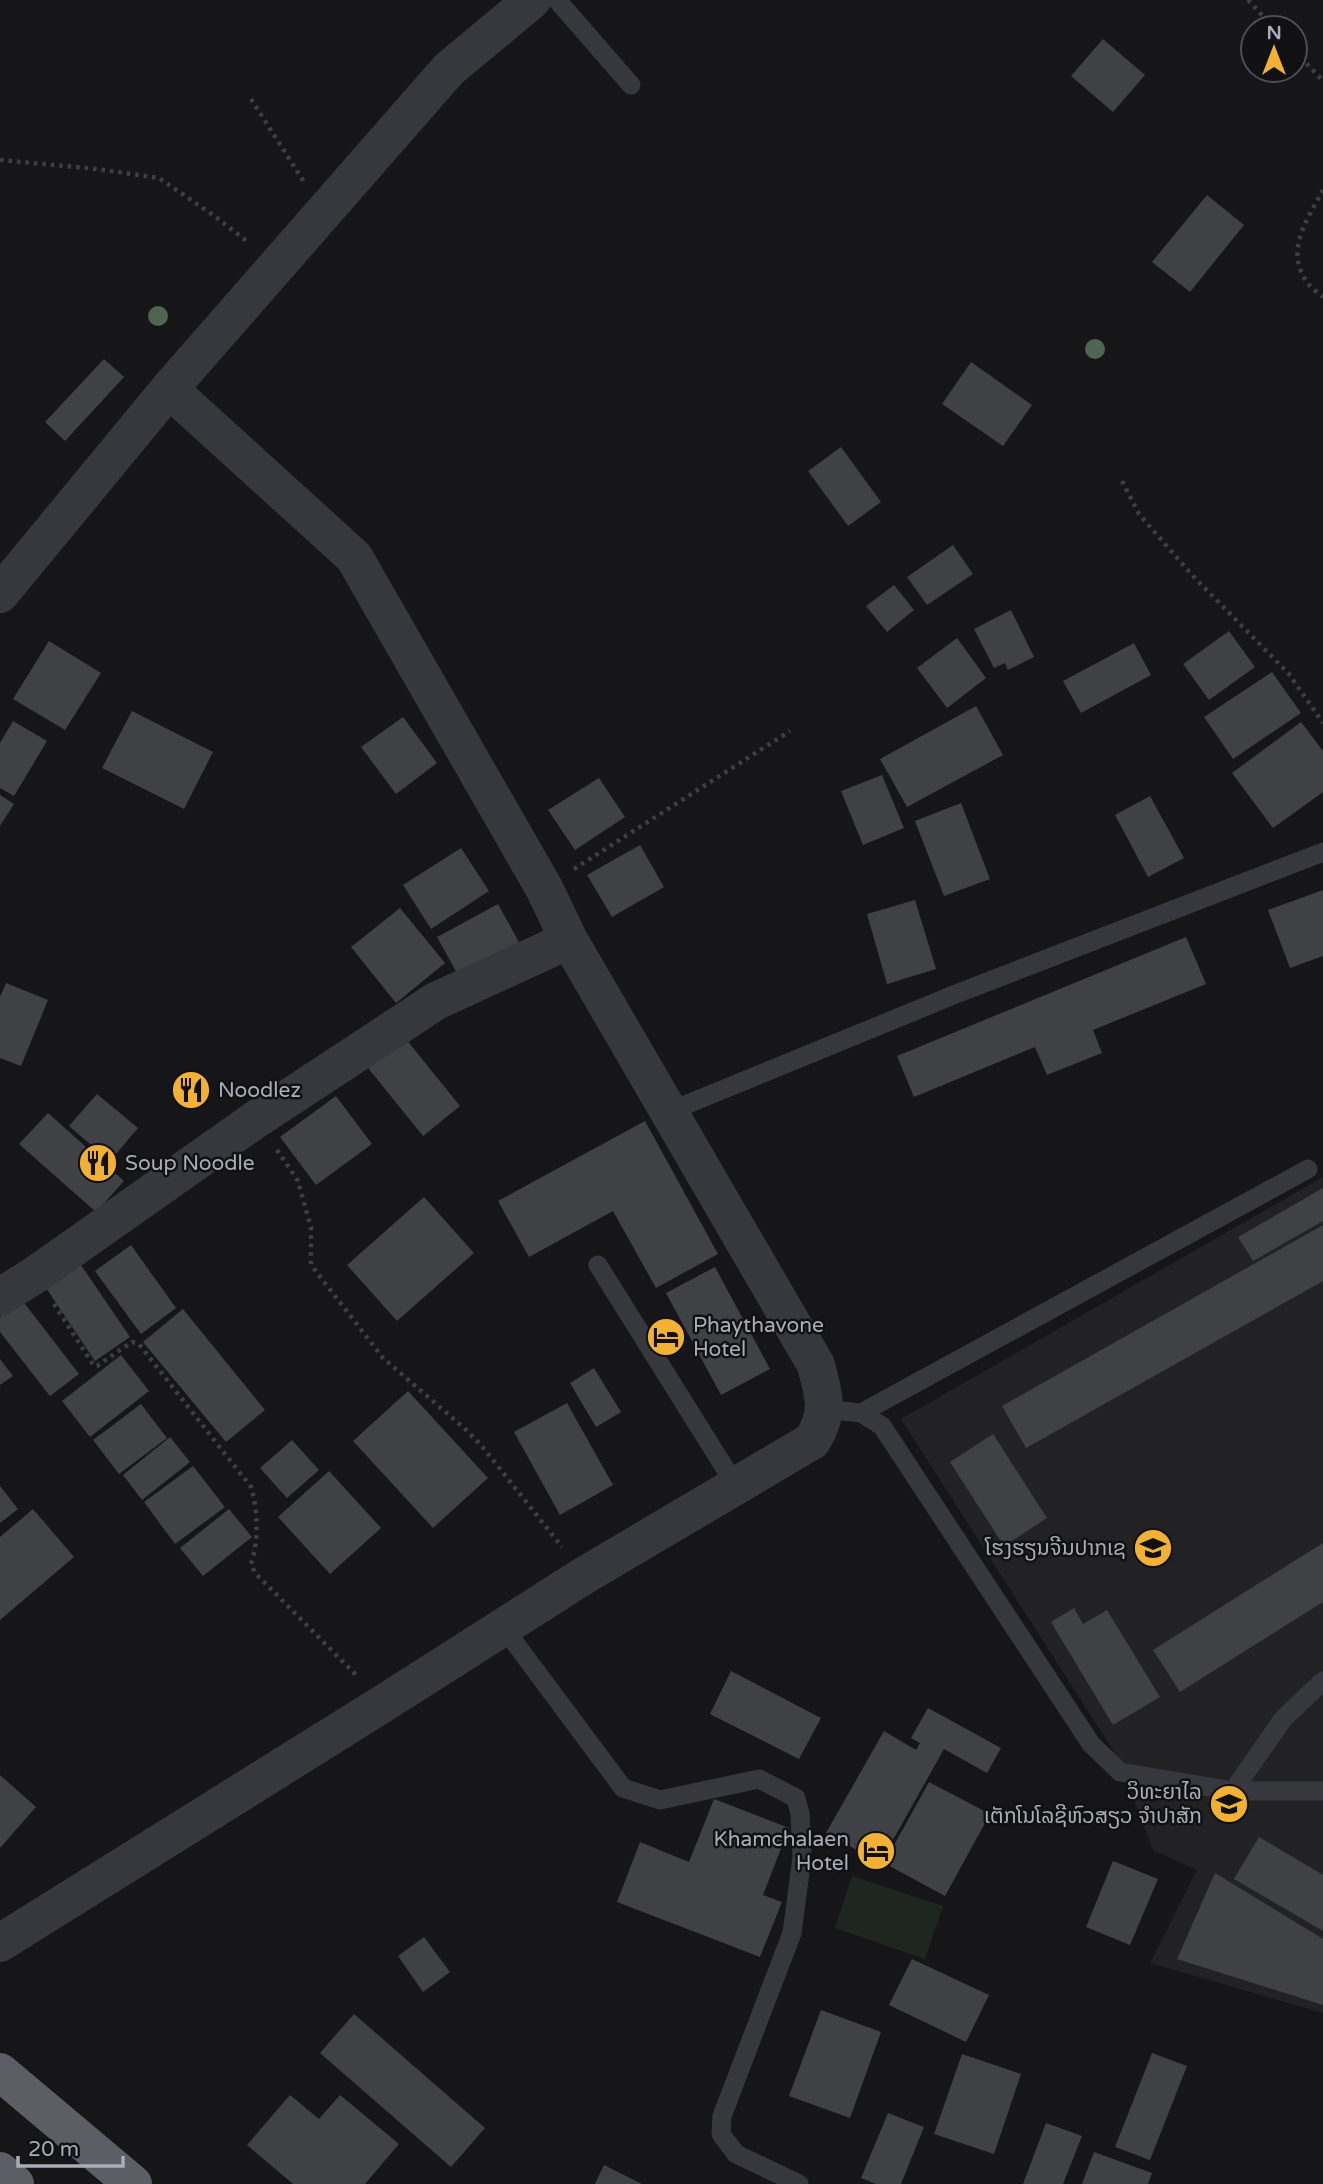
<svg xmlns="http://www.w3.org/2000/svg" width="1323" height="2184" viewBox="0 0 1323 2184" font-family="'Varela Round','Noto Sans Lao',sans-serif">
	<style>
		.built { fill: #222225 }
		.green { fill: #1e261f }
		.building { fill: #404145 }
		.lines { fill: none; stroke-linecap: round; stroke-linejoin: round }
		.path { stroke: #3d3f44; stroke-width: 4.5; stroke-dasharray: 3.5 5; stroke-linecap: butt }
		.service { stroke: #37383d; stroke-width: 19 }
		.minor { stroke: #37383d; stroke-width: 38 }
		.trunk { stroke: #5b5e65; stroke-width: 38 }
		.tree { fill: #506452 }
		.labels { text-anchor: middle; stroke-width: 5; stroke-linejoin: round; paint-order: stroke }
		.poi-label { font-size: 21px; fill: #a8adb8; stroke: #111113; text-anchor: start }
	</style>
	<rect width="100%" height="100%" fill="#161618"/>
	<!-- built -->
	<path class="built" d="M1323,1177V2013L1150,1963L1197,1870L1153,1850L1118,1758L901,1419Z"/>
	<!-- green -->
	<path class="green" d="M852,1876L943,1906L925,1959L835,1928Z"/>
	<!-- building -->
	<path class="building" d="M1103,39L1145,75L1113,112L1071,76Z
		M1207,195L1244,225L1190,292L1152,262Z
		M104,359L124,377L65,441L45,422Z
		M971,362L1032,405L1003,446L942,404Z
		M841,447L881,502L848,526L808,471Z
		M953,545L973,574L927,605L907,577Z
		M894,585L914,610L887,632L866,606Z
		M1011,610L1034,657L1008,670L1005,663L994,668L974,629Z
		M1229,631L1255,667L1209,700L1183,664Z
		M957,638L986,678L947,708L917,668Z
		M49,641L101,673L65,730L13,699Z
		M1134,643L1151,675L1081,713L1063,681Z
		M1272,672L1301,713L1233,759L1204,717Z
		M976,706L1003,755L907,807L880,759Z
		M132,711L213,752L184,809L102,768Z
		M403,717L437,763L396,794L361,747Z
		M13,721L47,741L14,796L0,788V743Z
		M1301,722L1323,751V792L1273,828L1232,773Z
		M882,775L904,828L863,845L841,791Z
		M599,778L625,817L575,850L548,810Z
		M0,795L14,804L0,826Z
		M1150,796L1184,858L1148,877L1115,815Z
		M961,803L990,879L944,896L915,821Z
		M640,845L664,887L612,917L587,875Z
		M461,848L489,891L431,929L403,885Z
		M1323,890V956L1290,968L1268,910Z
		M915,900L936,969L887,984L867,914Z
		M498,904L519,942L458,975L437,937Z
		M400,908L445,963L396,1003L351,947Z
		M1186,937L1206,984L1093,1030L1102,1053L1047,1075L1035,1047L914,1097L897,1056Z
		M6,983L48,1000L21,1066L0,1058V997Z
		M401,1033L460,1106L423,1136L364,1063Z
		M97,1094L138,1128L110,1161L69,1126Z
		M336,1096L372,1144L316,1185L280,1137Z
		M48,1113L124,1181L96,1212L19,1144Z
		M645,1121L718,1254L656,1288L613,1211L529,1257L498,1201Z
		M1323,1188V1221L1253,1261L1238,1237Z
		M424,1197L474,1253L397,1321L347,1265Z
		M1323,1225V1281L1026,1448L1002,1406Z
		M131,1245L176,1308L141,1334L95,1271Z
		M79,1262L130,1337L95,1361L44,1285Z
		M715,1267L770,1369L721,1395L666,1293Z
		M22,1300L79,1374L50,1396L0,1332V1317Z
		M183,1309L265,1410L226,1442L143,1342Z
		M121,1355L149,1391L90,1437L62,1401Z
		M0,1359L13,1376L0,1385Z
		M594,1368L621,1412L596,1427L570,1383Z
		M408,1391L488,1478L433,1528L353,1441Z
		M567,1403L613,1485L560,1515L514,1432Z
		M141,1404L167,1438L119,1474L93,1440Z
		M993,1434L1047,1518L1004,1546L950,1462Z
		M170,1437L190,1462L142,1500L123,1475Z
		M292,1440L319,1470L287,1498L260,1468Z
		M193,1466L225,1507L175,1544L144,1502Z
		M329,1471L381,1528L330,1574L278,1517Z
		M0,1486L18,1509L0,1523Z
		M33,1509L74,1557L0,1620V1537Z
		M229,1509L252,1537L203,1576L180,1548Z
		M1323,1543V1602L1180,1692L1153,1650Z
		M1074,1608L1083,1624L1107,1610L1160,1697L1113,1725L1051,1622Z
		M731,1671L821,1718L799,1759L710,1714Z
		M928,1708L1001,1748L987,1773L944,1749L880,1863L826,1833L884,1731L916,1750L920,1743L911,1738Z
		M0,1775L36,1807L0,1848Z
		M929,1782L990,1814L945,1896L884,1863Z
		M714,1799L789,1828L763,1895L782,1902L760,1957L617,1902L640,1842L689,1862Z
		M1259,1837L1323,1875V1931L1234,1879Z
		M1113,1861L1158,1879L1130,1945L1086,1927Z
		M1215,1873L1323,1939V2005L1177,1959Z
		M424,1937L450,1972L423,1992L398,1956Z
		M912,1959L989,1995L966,2042L889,2005Z
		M821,2010L881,2032L850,2118L789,2096Z
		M354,2014L485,2128L451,2167L320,2053Z
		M1152,2053L1187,2066L1150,2160L1115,2147Z
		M962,2054L1021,2074L994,2154L934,2134Z
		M290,2095L319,2119L340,2095L399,2144L365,2184H293L247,2145Z
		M888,2113L924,2127L901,2184H876L861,2178Z
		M1046,2123L1082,2136L1063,2184H1023Z
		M1094,2152L1152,2173L1148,2184H1082Z
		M604,2165L642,2184H595Z"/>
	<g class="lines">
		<!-- path -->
		<path class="path" d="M1248,0L1274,28
			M1295,51L1323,81
			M251,99L304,182
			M0,160L97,169L159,178L216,217L249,243
			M1323,190C1308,218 1284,251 1307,282C1311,288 1318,293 1323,297
			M1122,481L1139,514L1192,575L1289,674L1323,723
			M574,869L790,731
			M277,1150L298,1181L311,1228V1265L383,1358L464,1428L481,1445L562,1547
			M54,1304L94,1366H97L132,1342L138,1343L251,1487C258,1511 259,1540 251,1564L255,1573L359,1678"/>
		<!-- service -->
		<path class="service" d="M557,0L631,85
			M668,1112L956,994L1323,852
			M598,1265L736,1486
			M824,1409L861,1413L882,1426L1091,1744L1120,1772L1233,1791H1323
			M861,1413L1308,1169
			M503,1627L623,1788L660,1800L759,1779L796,1798L800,1814L802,1857L792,1933L722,2116L721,2134L736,2154L799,2184
			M1233,1791L1283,1719L1323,1681"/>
		<!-- minor -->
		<path class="minor" d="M0,594L169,389L449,69L532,0
			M0,1297L35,1275L255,1120L436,1001L569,940
			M0,1943L384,1703L585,1575L812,1441C830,1413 824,1397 816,1365L569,940L544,888L354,557L169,389"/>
		<!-- trunk -->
		<path class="trunk" d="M0,2072L133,2184
			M0,2171L15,2184"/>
	</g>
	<!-- trees -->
	<g class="tree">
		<circle cx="158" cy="316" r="10"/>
		<circle cx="1095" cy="349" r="10"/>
	</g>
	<!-- icons -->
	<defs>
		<g id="restaurant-disc" transform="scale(2.0125)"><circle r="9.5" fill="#f2b134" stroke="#111113"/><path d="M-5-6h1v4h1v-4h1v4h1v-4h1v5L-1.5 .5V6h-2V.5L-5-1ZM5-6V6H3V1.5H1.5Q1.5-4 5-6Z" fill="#111"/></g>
		<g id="hotel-disc" transform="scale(2.0125)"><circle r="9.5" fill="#f2b134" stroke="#111113"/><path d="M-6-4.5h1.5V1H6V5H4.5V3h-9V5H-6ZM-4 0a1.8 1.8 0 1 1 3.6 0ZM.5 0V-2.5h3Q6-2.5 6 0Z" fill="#111"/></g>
		<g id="school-disc" transform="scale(2.0125)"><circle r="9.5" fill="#f2b134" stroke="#111113"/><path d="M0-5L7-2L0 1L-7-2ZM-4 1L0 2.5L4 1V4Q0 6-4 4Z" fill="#111"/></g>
		<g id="university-disc" transform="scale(2.0125)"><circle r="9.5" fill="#f2b134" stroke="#111113"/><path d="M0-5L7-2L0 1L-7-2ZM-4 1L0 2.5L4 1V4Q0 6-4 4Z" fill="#111"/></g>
	</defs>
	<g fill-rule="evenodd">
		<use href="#restaurant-disc" x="191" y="1090"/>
		<use href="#restaurant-disc" x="98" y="1163"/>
		<use href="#hotel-disc" x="666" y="1337"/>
		<use href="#school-disc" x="1153" y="1548"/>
		<use href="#university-disc" x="1229" y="1804"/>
		<use href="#hotel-disc" x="876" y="1851"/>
	</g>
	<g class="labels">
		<!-- poi labels -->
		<g class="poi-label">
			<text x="218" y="1097">Noodlez</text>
			<text x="125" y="1170">Soup Noodle</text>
			<text x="693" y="1332">Phaythavone<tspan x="693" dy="24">Hotel</tspan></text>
			<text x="1126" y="1555" text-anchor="end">ໂຮງຮຽນຈີນປາກເຊ</text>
			<text x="1202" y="1799" text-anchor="end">ວິທະຍາໄລ<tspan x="1202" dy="24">ເຕັກໂນໂລຊີຫົວສຽວ ຈຳປາສັກ</tspan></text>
			<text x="849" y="1846" text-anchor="end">Khamchalaen<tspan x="849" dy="24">Hotel</tspan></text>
		</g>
	</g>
	<!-- north arrow -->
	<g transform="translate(1274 49)"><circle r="33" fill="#111113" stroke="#4d4f55" stroke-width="2"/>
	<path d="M0-5L12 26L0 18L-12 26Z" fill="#f2b134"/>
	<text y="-10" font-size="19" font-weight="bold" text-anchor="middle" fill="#a8adb8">N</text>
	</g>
	<!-- scale -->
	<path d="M18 2156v10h105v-10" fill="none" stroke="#a8adb8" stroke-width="3.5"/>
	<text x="28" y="2156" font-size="21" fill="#a8adb8" stroke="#111113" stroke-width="5" paint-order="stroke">20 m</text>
</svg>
